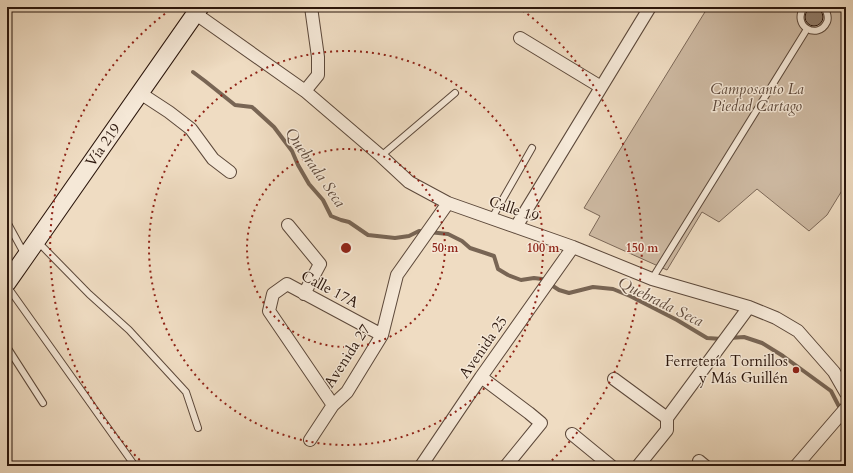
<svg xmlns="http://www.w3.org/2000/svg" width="853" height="473" viewBox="0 0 853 473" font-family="Cardo,serif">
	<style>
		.green { fill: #cebaa3; stroke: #7c6858 }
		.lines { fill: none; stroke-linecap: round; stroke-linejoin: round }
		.stream { stroke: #786554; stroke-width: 4 }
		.building { fill: #917d6b; stroke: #2b160c }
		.lane-casing { stroke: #5c483a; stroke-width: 8 }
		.street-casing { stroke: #5c483a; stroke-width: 14 }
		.secondary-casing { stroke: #2b160c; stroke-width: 19 }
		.lane { stroke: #f5e8d7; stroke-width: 6 }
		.street { stroke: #f5e8d7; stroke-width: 12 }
		.secondary { stroke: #f5e8d7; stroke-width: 17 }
		.ring { fill: none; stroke: #8f2418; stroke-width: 2; stroke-dasharray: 2 4 }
		.poi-dot { fill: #8f2418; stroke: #f5e8d7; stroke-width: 1.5 }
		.labels { text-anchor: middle; stroke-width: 3; stroke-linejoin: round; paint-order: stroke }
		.park-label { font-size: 15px; font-style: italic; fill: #5c4739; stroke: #f5e8d7 }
		.street-label { font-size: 15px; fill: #2b160c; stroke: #f5e8d7 }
		.poi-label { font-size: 15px; fill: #2b160c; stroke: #f5e8d7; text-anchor: end }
		.water-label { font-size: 16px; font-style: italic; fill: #5f4a3c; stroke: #f5e8d7 }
		.centre { fill: #8f2418; stroke: #f5e8d7; stroke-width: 2 }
		.ring-label { font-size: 12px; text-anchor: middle; font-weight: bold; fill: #8f2418; stroke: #f5e8d7; stroke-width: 3; stroke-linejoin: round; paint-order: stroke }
	</style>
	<rect width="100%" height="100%" fill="#efdcc2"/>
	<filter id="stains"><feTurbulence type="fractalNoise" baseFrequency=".005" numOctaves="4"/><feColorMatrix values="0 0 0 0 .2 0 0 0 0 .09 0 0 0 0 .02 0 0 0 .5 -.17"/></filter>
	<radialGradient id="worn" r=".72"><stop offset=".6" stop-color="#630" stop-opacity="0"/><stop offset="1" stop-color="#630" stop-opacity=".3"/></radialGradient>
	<!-- green -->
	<path class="green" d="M708,7H846V184L827,215L809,231L757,189L719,222L702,212L667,270L589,235L600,216L584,208Z"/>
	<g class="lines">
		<!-- stream -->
		<path class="stream" d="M193,72L205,81L235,105L252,107L274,127L292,151L298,165L309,184L323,200L331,216L341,220L349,222L368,235L395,238L409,236L419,231L448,234L462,241L470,248L494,256L498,269L508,275L521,280L534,278L542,279L559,290L569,293L593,287L613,289L630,296L677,320L707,338L722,339
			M729,338L744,337L762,343L783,356L831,391L846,420"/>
	</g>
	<!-- building -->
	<path class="building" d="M805 17a9 9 0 1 1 18 0a9 9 0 1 1-18 0Z"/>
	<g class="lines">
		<!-- lane casing -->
		<g class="lane-casing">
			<path id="lane" d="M804,7C791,26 818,41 827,22C829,17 827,12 824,7
				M381,156L455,93
				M492,218L532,148
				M7,222L25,255
				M38,242L89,294L129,330L186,392L198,428
				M652,279L807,29
				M7,286L135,466
				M7,347L43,403"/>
		</g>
		<!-- street casing -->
		<g class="street-casing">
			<path id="street" d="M192,7L196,14L305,91L381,156L409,182L448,203L573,247L652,279L749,307L776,318L798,331L834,372L846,393
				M520,38L601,87
				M305,91L318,75V57L311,7
				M140,93L169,112L191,129L213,159L230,172
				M288,225L320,264L304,294
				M516,227L650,7
				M481,377L529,413L541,423L506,466
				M614,379L667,418
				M333,405L269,311L273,294L287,284L382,335
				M572,434L611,466
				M310,440L333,405L347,392L382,335L397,275L448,203
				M699,461L705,466
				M421,466L481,377L573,247
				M638,466L667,430V418L749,307
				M796,466L846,408"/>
		</g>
		<!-- secondary casing -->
		<g class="secondary-casing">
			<path id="secondary" d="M7,283L200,7"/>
		</g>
		<!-- lane -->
		<use href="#lane" class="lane"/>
		<!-- street -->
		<use href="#street" class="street"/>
		<!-- secondary -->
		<use href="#secondary" class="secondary"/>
	</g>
	<!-- distance rings -->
	<g class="ring">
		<circle cx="346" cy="248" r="99"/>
		<circle cx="346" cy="248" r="197"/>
		<path d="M144 464A296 296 0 0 1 174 7M518 7A296 296 0 0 1 548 464"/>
	</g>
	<!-- markers -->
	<circle class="poi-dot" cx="796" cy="370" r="4"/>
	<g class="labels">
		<!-- park labels -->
		<g class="park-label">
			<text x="757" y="94">Camposanto La<tspan x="757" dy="17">Piedad Cartago</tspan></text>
		</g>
		<!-- street labels -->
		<g class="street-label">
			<text transform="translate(103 145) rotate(-55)" y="5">Vía 219</text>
			<text transform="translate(514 209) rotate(19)" y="5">Calle 19</text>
			<text transform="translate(330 289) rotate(28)" y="5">Calle 17A</text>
			<text transform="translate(483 347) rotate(-55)" y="5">Avenida 25</text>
			<text transform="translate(347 356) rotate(-57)" y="5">Avenida 27</text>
		</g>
		<!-- poi labels -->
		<g class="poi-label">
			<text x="788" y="366">Ferretería Tornillos<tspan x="788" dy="17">y Más Guillén</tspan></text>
		</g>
		<!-- water labels -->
		<g class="water-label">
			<text transform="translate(316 167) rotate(55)" y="6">Quebrada Seca</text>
			<text transform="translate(661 301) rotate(26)" y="6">Quebrada Seca</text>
		</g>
	</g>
	<circle cx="346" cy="248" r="6" class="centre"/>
	<g class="ring-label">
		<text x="445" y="252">50 m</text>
		<text x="543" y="252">100 m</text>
		<text x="642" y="252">150 m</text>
	</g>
	<!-- margin -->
	<rect width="853" height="473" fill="none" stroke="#efdcc2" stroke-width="24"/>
	<rect x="8" y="8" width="837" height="457" fill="none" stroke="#2b160c" stroke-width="2"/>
	<rect x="12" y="12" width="829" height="449" fill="none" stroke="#2b160c"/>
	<rect width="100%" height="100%" filter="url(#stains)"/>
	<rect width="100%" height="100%" fill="url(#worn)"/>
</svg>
